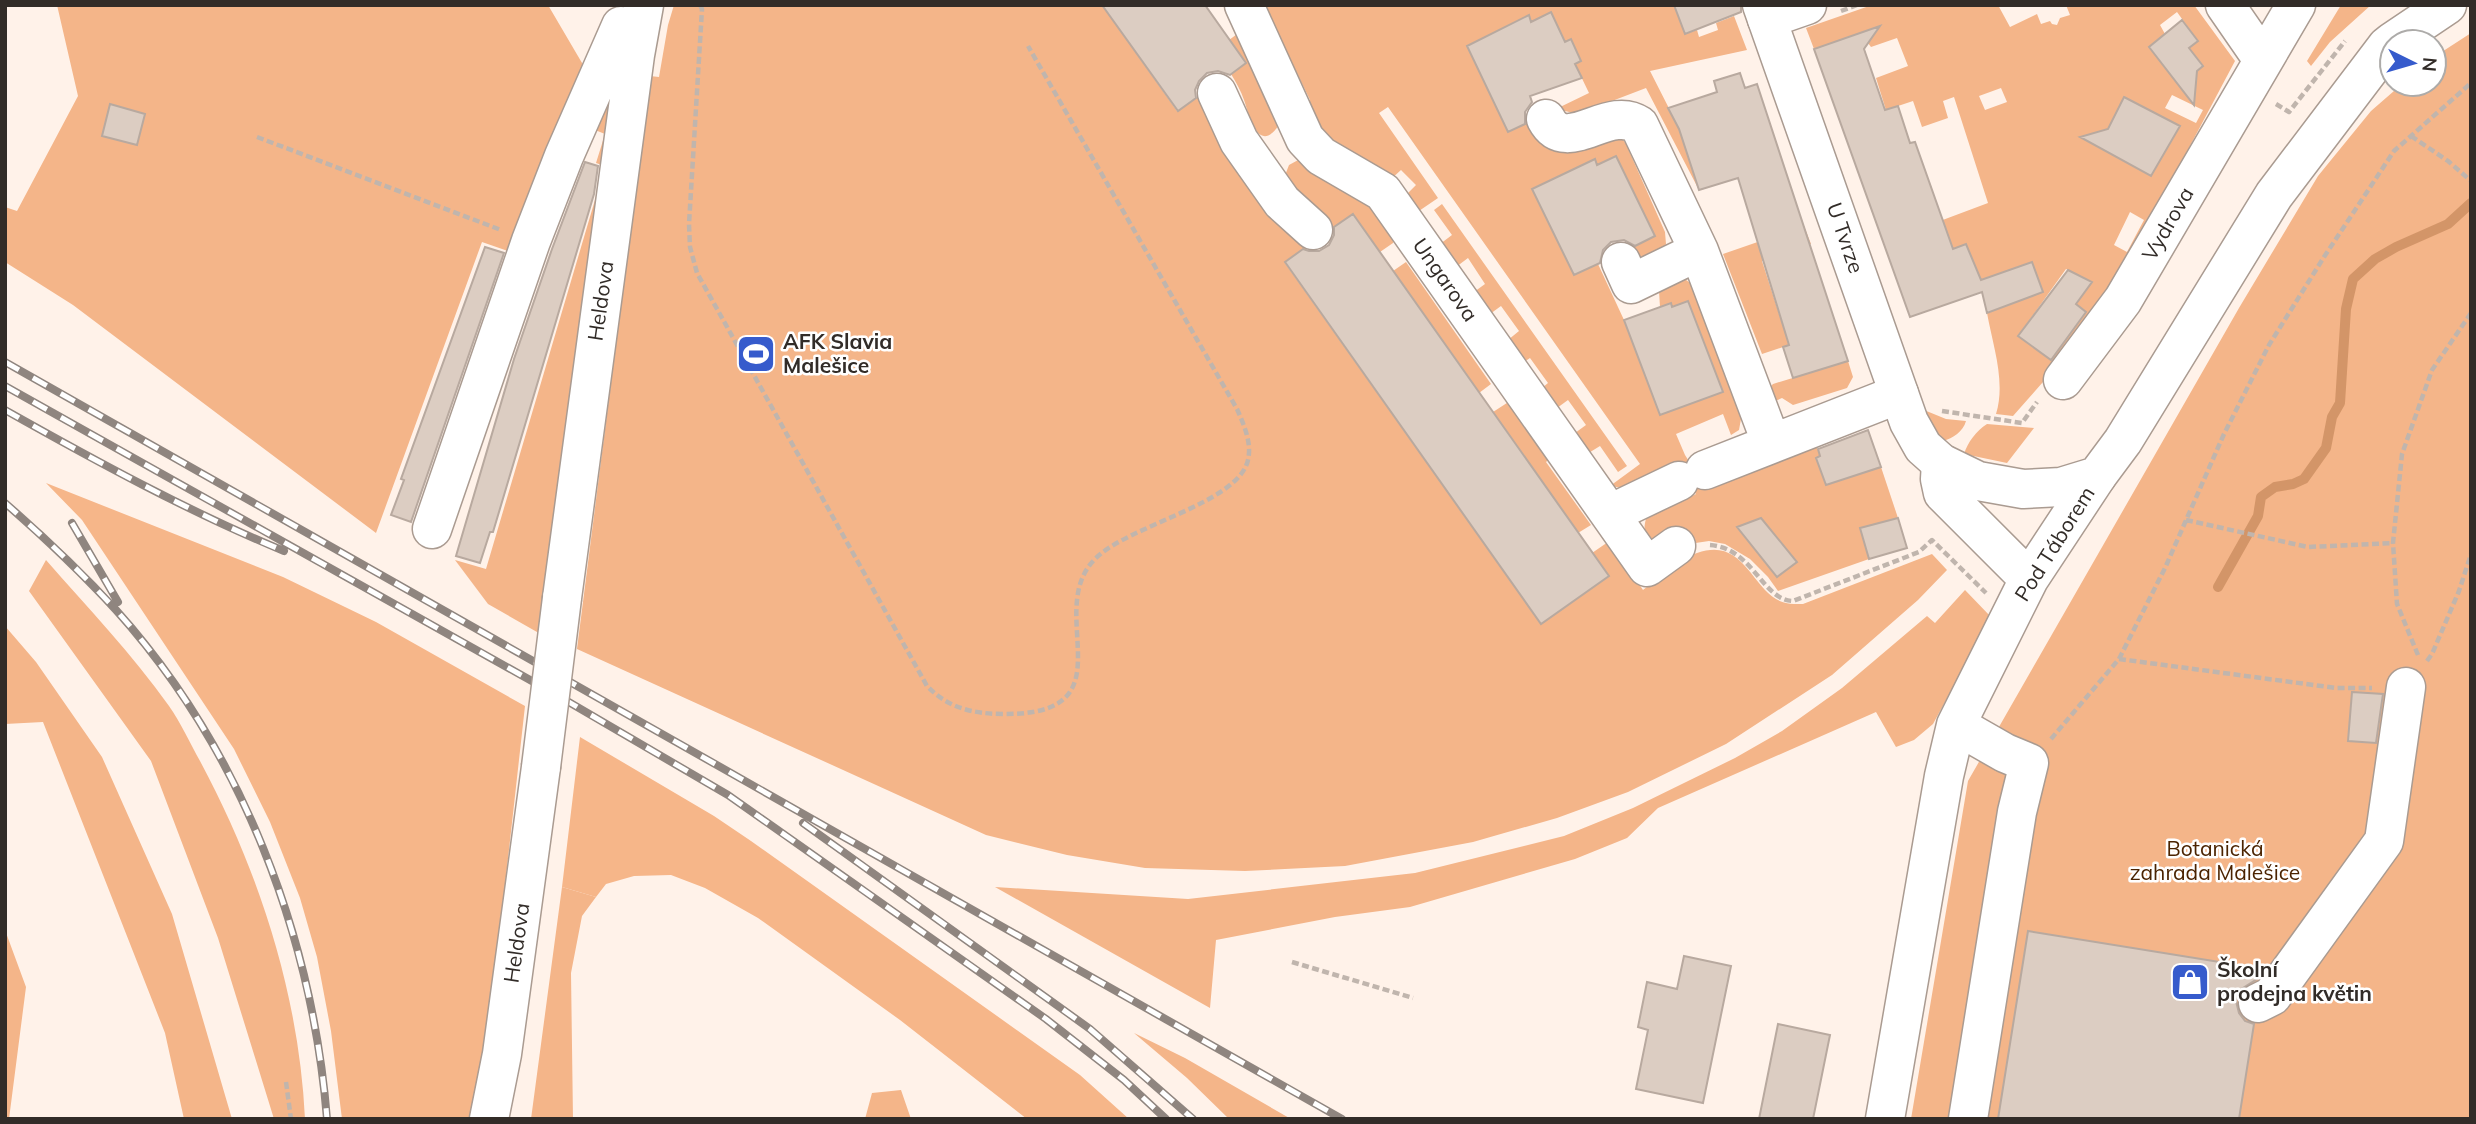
<svg xmlns="http://www.w3.org/2000/svg" width="2476" height="1124" viewBox="0 0 2476 1124" font-family="Mulish,sans-serif">
	<style>
		.green { fill: #f4b589; fill-rule: evenodd }
		.forest { fill: #f6b689 }
		.lines { fill: none; stroke-linecap: round; stroke-linejoin: round }
		.stream { stroke: #d39568; stroke-width: 10 }
		.building { fill: #dccdc2; stroke: #b8a99f; stroke-width: 2 }
		.minor-casing { stroke: #aa9b91; stroke-width: 41 }
		.major-casing { stroke: #aa9b91; stroke-width: 41 }
		.path { stroke: #c0b5ad; stroke-width: 4.5; stroke-dasharray: 7 3.5; stroke-linecap: butt }
		.minor { stroke: #fff; stroke-width: 38 }
		.major { stroke: #fff; stroke-width: 38 }
		.rail-casing { stroke: #8f857f; stroke-width: 8 }
		.rail { stroke: #fff; stroke-width: 5; stroke-dasharray: 16; stroke-linecap: butt }
		.minor-bridge-casing { stroke: #aa9b91; stroke-width: 41; stroke-linecap: butt }
		.minor-bridge { stroke: #fff; stroke-width: 38 }
		.labels { text-anchor: middle; stroke-width: 5; stroke-linejoin: round; paint-order: stroke }
		.street-label { font-size: 21px; fill: #322c28; stroke: #fff }
		.poi-label { font-size: 21px; font-weight: bold; fill: #322c28; stroke: #fff; text-anchor: start }
		.park-label { font-size: 21px; fill: #4b2300; stroke: #fff }
	</style>
	<rect width="100%" height="100%" fill="#fff2e9"/>
	<!-- green -->
	<path class="green" d="M57,5H548L592,80L511,252L482,242L376,533L73,305L5,262V207L17,211L78,96ZM110,105L145,114L137,145L102,136Z
		M674,5H1102L1177,111L1200,96L1307,247L1285,263L1541,624L1609,576L1592,553L1608,542L1612,544L1643,590C1659,578 1678,559 1697,553C1741,537 1750,583 1776,599C1784,604 1794,604 1803,604L1932,554L1947,570L1918,600L1832,675L1726,744L1628,792L1557,818L1473,842L1345,866L1245,871L1145,868L1067,855L986,835L577,649L648,92L650,76L659,77L668,25Z
		M1260,5H1674L1685,34L1697,30L1699,37L1718,30L1716,23L1734,16L1747,50L1650,71L1679,128L1699,190L1646,88L1578,114L1556,109L1589,93L1575,64L1581,61L1571,40L1565,42L1551,12L1531,22L1528,16L1467,46L1508,132L1532,120L1621,137L1626,144L1665,232L1666,244L1663,250L1643,257L1625,251L1655,236L1616,156L1597,165L1595,160L1533,190L1574,275L1598,264L1624,320L1660,415L1722,391L1688,301L1672,307L1670,303L1660,307L1659,291L1682,277L1693,285L1741,419L1739,430L1731,435L1723,414L1676,434L1685,455L1706,488L1816,445L1820,456L1816,458L1826,485L1881,467L1898,518L1861,528L1869,559L1778,591L1768,577L1750,559L1725,544L1709,541L1655,549C1647,539 1642,532 1646,519L1696,494L1673,467L1623,488L1610,486L1640,464L1388,107L1379,113L1438,198L1416,213L1407,194L1416,185L1401,170L1390,180L1331,148L1307,103L1310,100L1274,26ZM1761,518L1797,562L1778,576L1737,527Z
		M1872,5H1998L2010,27L2037,14L2041,24L2050,21L2052,24L2057,25L2060,18L2070,15L2066,5H2194L2235,61L2112,293L2057,366L2013,416L1996,414C2006,382 1993,346 1987,313L2009,305L2004,285L1968,297L1966,244L1951,250L1940,221L1988,203L1954,97L1943,101L1948,118L1922,127L1913,101L1886,110L1876,78L1908,66L1897,38L1871,47L1868,43L1871,38L1814,49L1806,28ZM2177,12L2198,41L2189,48L2203,66L2195,73L2197,79L2194,82L2150,47L2165,34L2160,25ZM2001,88L2007,102L1985,110L1979,96ZM2172,95L2203,110L2196,123L2165,108ZM2125,97L2174,137L2151,176L2096,146L2094,139L2113,134L2118,109ZM2130,212L2144,220L2127,252L2114,245ZM2066,269L2091,282L2076,304L2086,312L2018,336Z
		M2341,5H2371L2330,42L2311,66L2307,61Z
		M1240,32L1279,125C1258,156 1249,114 1244,100C1241,91 1236,82 1231,74L1246,63L1229,40Z
		M2471,33V1119H1911L1968,781L2239,308L2318,176L2371,111L2402,84H2434V57Z
		M627,54L544,636L488,604L455,560L486,569L605,166L596,163L605,134L585,126Z
		M1300,159L1371,207L1394,241L1393,243L1380,252L1353,214L1331,229L1284,178L1289,165Z
		M1442,204L1627,466L1618,472L1600,446L1587,454L1575,433L1586,425L1568,400L1557,408L1542,388L1548,383L1530,358L1524,362L1508,340L1519,331L1501,306L1490,314L1474,292L1485,284L1468,258L1456,267L1440,244L1452,235L1434,210Z
		M1804,226L1811,244L1762,261L1789,345L1762,354L1723,254Z
		M1406,262L1491,384L1479,393L1393,271Z
		M1848,361L1853,377L1847,388L1793,405L1782,398L1773,402L1768,389L1773,384Z
		M1510,401L1549,459L1546,462L1591,525L1578,533L1493,412Z
		M1924,410L1946,419L1966,421C1963,432 1953,438 1943,441L1932,428Z
		M1987,424L2034,428L2007,463L1964,454C1968,442 1976,431 1987,424Z
		M46,560C88,608 132,654 169,706C181,723 190,743 200,761C259,871 299,994 305,1119H274L218,938L151,761L29,591Z
		M1965,590L1991,617L1933,724L1914,740L1896,747L1876,712L1658,808L1627,838L1575,859L1410,907L1335,917L1216,940L1210,1008L995,887L1188,899L1415,873L1564,836L1633,808L1735,758L1782,731L1842,688L1927,616L1935,623Z
		M5,626L36,662L102,757L172,914L232,1119H184L165,1033L43,722L5,724Z
		M562,887L596,897L582,916L571,973L573,1119H531Z
		M5,930L26,987L9,1119H5Z
		M1134,1033L1185,1058L1291,1119H1229L1187,1078Z
		M901,1090L911,1119H865L872,1093Z"/>
	<!-- forest -->
	<path class="forest" d="M46,483L283,577L376,622L525,706L486,1056L470,1119H342L331,1031L317,957L300,898L270,822L234,749L82,520Z
		M580,737L714,816L751,841L1080,1075L1129,1119H1027L900,1020L758,918L705,888L671,875L634,876L606,884L596,897L562,887Z"/>
	<g class="lines">
		<!-- stream -->
		<path class="stream" d="M2218,587L2258,516L2261,497L2275,487L2293,484L2304,479L2326,448L2332,417L2340,403L2346,309L2353,279L2375,259L2396,247L2448,224L2471,203"/>
	</g>
	<!-- building -->
	<path class="building" d="M1102,5H1205L1246,63L1230,75L1218,71L1207,73L1199,81L1195,90L1196,98L1178,111Z
		M1674,5H1741V12L1685,34Z
		M1551,12L1565,42L1571,39L1581,61L1575,64L1582,78L1530,96L1532,102L1525,112V124L1508,132L1467,46L1529,15L1531,22Z
		M2182,20L2198,41L2189,48L2203,66L2197,71L2194,105L2149,47Z
		M1880,26L1864,49L1885,110L1898,106L1910,143L1915,142L1953,249L1966,244L1981,280L2032,262L2043,292L1987,313L1982,292L1910,317L1814,49Z
		M1740,73L1745,88L1757,84L1848,361L1793,378L1783,347L1789,345L1738,178L1699,190L1679,129L1668,108L1717,92L1714,81Z
		M2124,97L2180,126L2151,176L2080,137L2108,129Z
		M110,104L145,114L137,145L102,136Z
		M1616,156L1655,236L1635,246L1624,240L1611,242L1603,250L1600,263L1574,275L1532,189L1595,159L1597,165Z
		M585,162L598,166L594,194L493,532H490L480,563L456,556L514,359L552,249Z
		M1353,214L1609,576L1541,624L1285,262L1303,249L1309,251H1319L1329,245L1334,235V227Z
		M485,247L504,253L411,522L391,515L404,480L401,479Z
		M2068,270L2092,282L2076,304L2086,312L2051,360L2018,336Z
		M1688,301L1723,392L1660,415L1624,320L1671,303L1672,307Z
		M1868,430L1881,467L1826,485L1816,458L1820,456L1818,449Z
		M1761,518L1797,562L1777,577L1737,527Z
		M1898,518L1907,548L1869,559L1860,528Z
		M2352,692L2383,694L2376,743L2348,741Z
		M2028,931L2263,969L2257,979L2240,990L2236,1001L2239,1013L2245,1021L2254,1024L2239,1119H1998Z
		M1684,956L1731,966L1703,1103L1636,1089L1648,1030L1638,1027L1647,982L1677,989Z
		M1778,1024L1830,1035L1813,1119H1759Z"/>
	<g class="lines">
		<!-- minor casing -->
		<g class="minor-casing">
			<path id="minor" d="M1244,5L1305,139L1321,156L1383,192L1647,567L1676,546
				M2225,5L2263,60
				M1767,19L1807,5
				M1217,93L1239,141L1282,202L1313,230
				M1546,119C1566,157 1608,104 1639,125L1699,251L1771,442
				M1621,262L1631,284L1699,251
				M2063,380L2123,300L2296,5
				M1941,463L1940,479L1943,493L2029,579
				M1705,470L1899,394
				M1610,514L1679,481
				M432,529L531,241L564,156L621,26L639,29
				M562,598L635,55L644,5
				M1956,725L2005,753L2029,763L2017,812L1968,1119
				M2258,1003L2272,996L2384,841L2406,687
				M489,1119L502,1054L541,767
				M1885,1119L1944,776L1956,725L2029,579L2097,476"/>
		</g>
		<!-- major casing -->
		<g class="major-casing">
			<path id="major" d="M1762,5L1909,422L1923,447L1941,463L1978,481L2023,489L2061,487L2097,476L2123,441L2274,195L2387,46L2392,42
				M2392,42L2447,5"/>
		</g>
		<!-- path -->
		<path class="path" d="M700,5L702,9L689,224L690,247L697,273L927,686C948,708 973,714 1004,714C1133,715 1042,612 1095,559C1128,525 1238,504 1248,460C1252,443 1244,425 1237,409L1028,46
			M1841,11L1857,5
			M2276,104L2289,112L2345,41
			M2411,136L2448,161L2471,181
			M257,137L501,230
			M1942,411L2022,423L2037,402
			M2186,520L2308,547L2393,543
			M1710,545C1753,548 1762,600 1793,601L1919,552L1932,540L1986,593
			M2418,655L2397,604L2393,543L2402,454L2432,370L2471,313
			M2119,659L2336,688H2372
			M2427,661L2432,654L2459,591L2471,554
			M2051,739L2119,659L2165,568L2224,434L2269,345L2324,257L2394,151L2471,83
			M1292,962L1413,998
			M286,1082L291,1119"/>
		<!-- minor -->
		<use href="#minor" class="minor"/>
		<!-- major -->
		<use href="#major" class="major"/>
		<!-- rail casing -->
		<g class="rail-casing">
			<path id="rail" d="M5,362L1342,1119
				M5,386L555,694L728,795L1046,1019L1124,1080L1166,1119
				M5,410C96,461 187,511 284,551
				M5,503C44,537 81,572 116,610C241,749 312,934 327,1119
				M72,523L118,602
				M803,823L1090,1029L1193,1119"/>
		</g>
		<!-- rail -->
		<use href="#rail" class="rail"/>
		<!-- minor-bridge casing -->
		<g class="minor-bridge-casing">
			<path id="minor-bridge" d="M541,767L562,598"/>
		</g>
		<!-- minor-bridge -->
		<use href="#minor-bridge" class="minor-bridge"/>
	</g>
	<!-- icons -->
	<defs>
		<g id="stadium-square" transform="scale(2.0125)"><rect x="-9" y="-9" width="18" height="18" rx="4" fill="#365bcc" stroke="#fff"/><path d="M0-5a6.5 5 0 1 0 0 10a6.5 5 0 1 0 0-10ZM-3.5-1.8h7v3.6h-7Z" fill="#fff"/></g>
		<g id="shop-square" transform="scale(2.0125)"><rect x="-9" y="-9" width="18" height="18" rx="4" fill="#365bcc" stroke="#fff"/><path d="M-5-2.5h2.3a2.7 3.5 0 0 1 5.4 0H5L5.5 6h-11ZM-1.5-2.5h3a1.5 2.3 0 0 0-3 0Z" fill="#fff"/></g>
	</defs>
	<g fill-rule="evenodd">
		<use href="#stadium-square" x="756" y="354"/>
		<use href="#shop-square" x="2190" y="982"/>
	</g>
	<g class="labels">
		<!-- street labels -->
		<g class="street-label">
			<text transform="translate(2168 224) rotate(-60)" y="7">Vydrova</text>
			<text transform="translate(1845 238) rotate(71)" y="7">U Tvrze</text>
			<text transform="translate(1445 280) rotate(55)" y="7">Ungarova</text>
			<text transform="translate(601 301) rotate(-82)" y="7">Heldova</text>
			<text transform="translate(2055 544) rotate(-58)" y="7">Pod Táborem</text>
			<text transform="translate(517 943) rotate(-82)" y="7">Heldova</text>
		</g>
		<!-- poi labels -->
		<g class="poi-label">
			<text x="783" y="349">AFK Slavia<tspan x="783" dy="24">Malešice</tspan></text>
			<text x="2217" y="977">Školní<tspan x="2217" dy="24">prodejna květin</tspan></text>
		</g>
		<!-- park labels -->
		<g class="park-label">
			<text x="2215" y="856">Botanická<tspan x="2215" dy="24">zahrada Malešice</tspan></text>
		</g>
	</g>
	<!-- border -->
	<rect width="2476" height="1124" fill="none" stroke="#322c28" stroke-width="14"/>
	<!-- north arrow -->
	<g transform="translate(2413 63) rotate(95)"><circle r="33" fill="#ffffff" stroke="#adaba9" stroke-width="2"/>
	<path d="M0-5L12 26L0 18L-12 26Z" fill="#365bcc"/>
	<text y="-10" font-size="19" font-weight="bold" text-anchor="middle" fill="#322c28">N</text>
	</g>
</svg>
